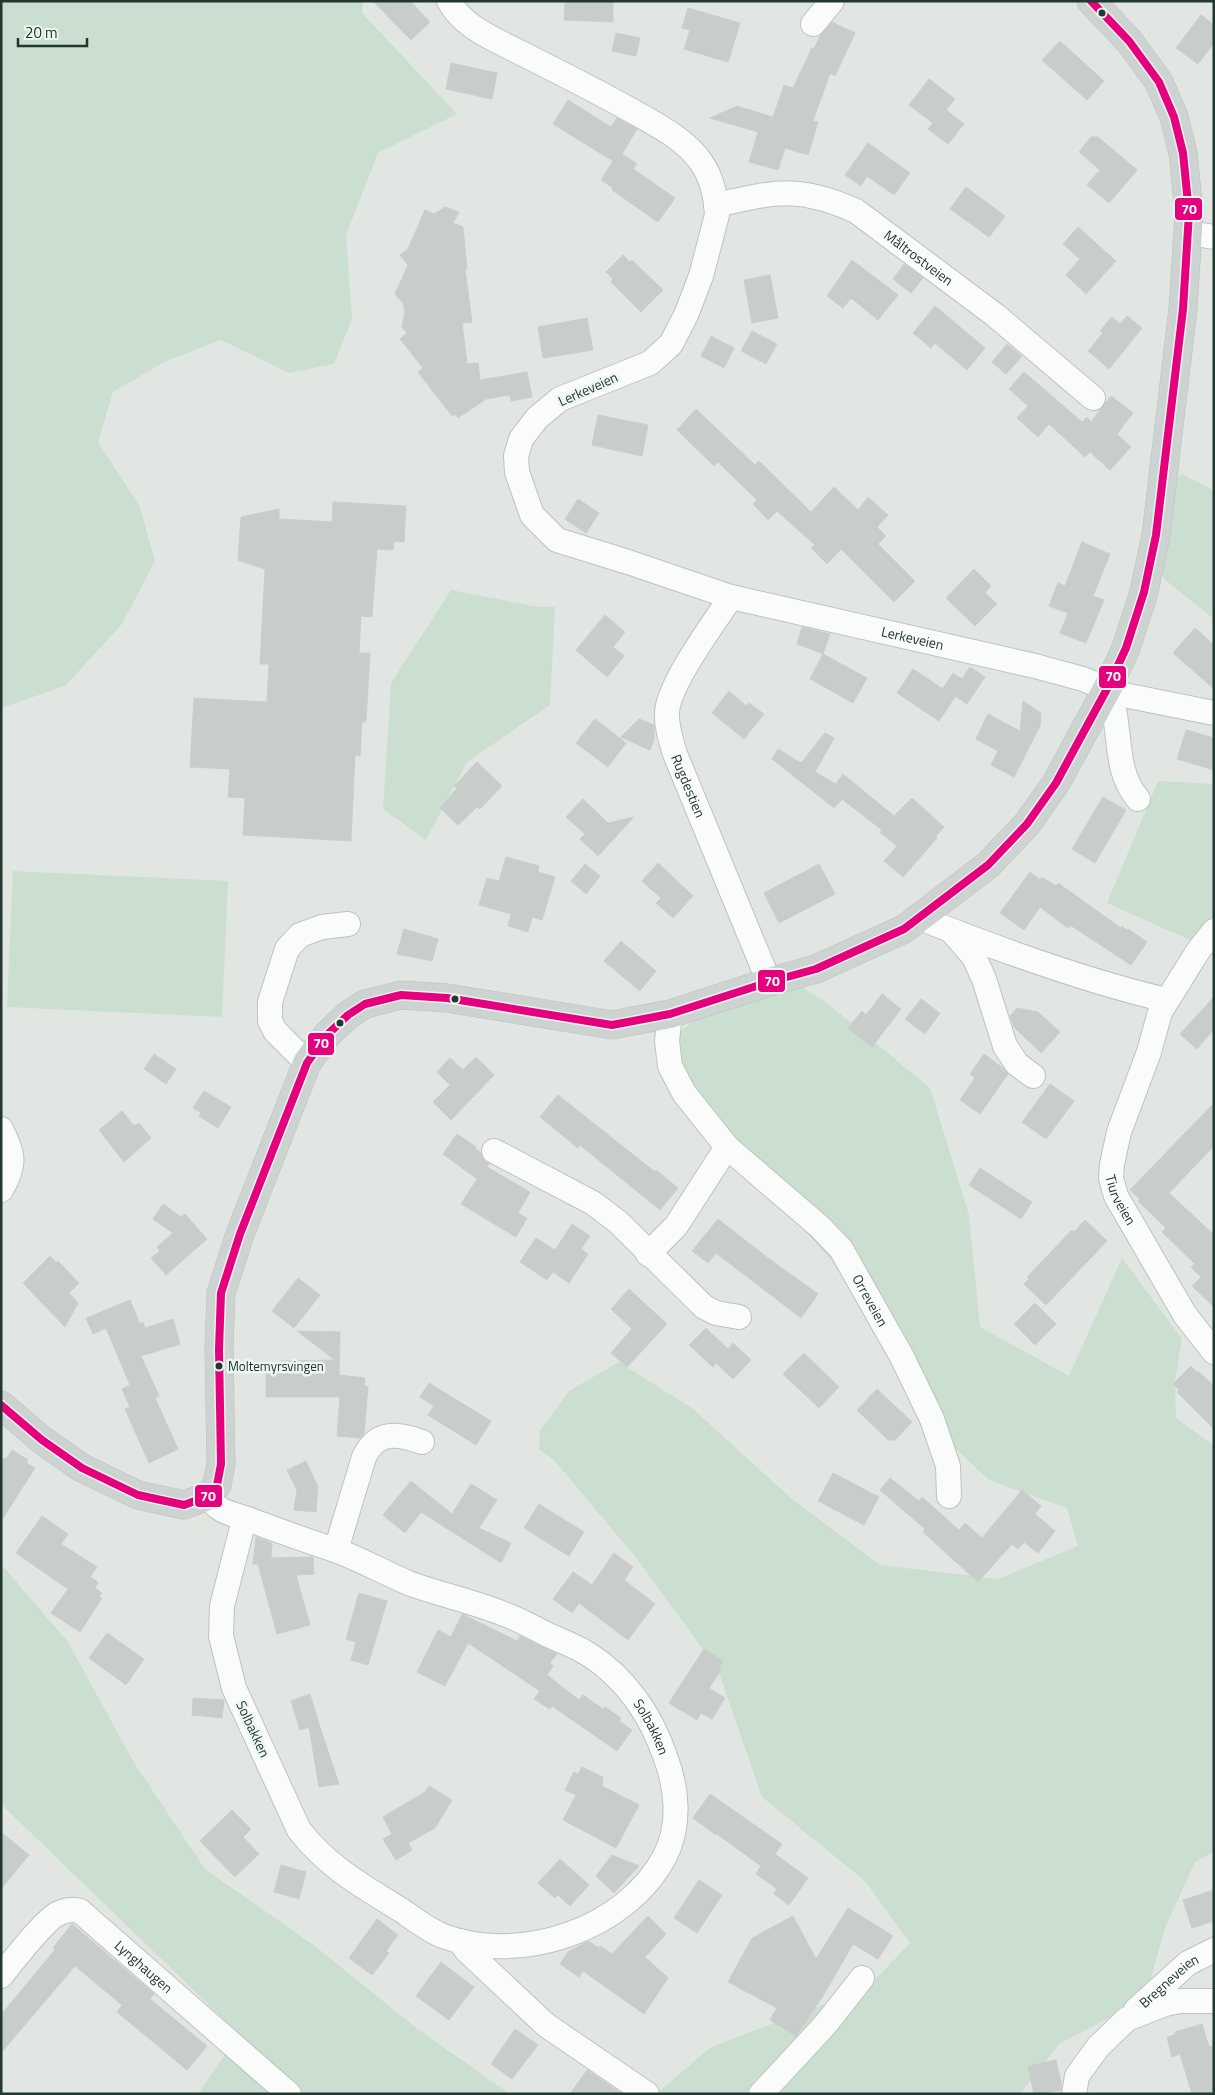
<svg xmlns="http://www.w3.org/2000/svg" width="1215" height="2095" viewBox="0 0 1215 2095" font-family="'Titillium Web',sans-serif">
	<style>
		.green { fill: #cadfcf }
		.building { fill: #c8cdcb; stroke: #cacfcc }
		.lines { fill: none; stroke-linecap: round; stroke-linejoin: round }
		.minor-casing { stroke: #bec3c0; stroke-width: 26 }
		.major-casing { stroke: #bcc3c0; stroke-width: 29 }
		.minor { stroke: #fafbfb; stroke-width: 24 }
		.major { stroke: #ccd3d0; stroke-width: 28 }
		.bus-1-casing { stroke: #eef6f1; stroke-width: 11 }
		.bus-1 { stroke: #e5007d; stroke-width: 8 }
		.bus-dot { fill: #213730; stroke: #eef6f1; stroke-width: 2 }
		.labels { text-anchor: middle; stroke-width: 5; stroke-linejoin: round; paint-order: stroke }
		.bus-label { font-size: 13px; fill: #213730; stroke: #eef6f1; text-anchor: start }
		.street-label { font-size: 14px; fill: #213730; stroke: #eef6f1 }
		.line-badge { stroke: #eef6f1; stroke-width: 2 }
		.badge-label { font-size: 14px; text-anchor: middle; font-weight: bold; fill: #fff }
	</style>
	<rect width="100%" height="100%" fill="#e1e6e3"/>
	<!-- green -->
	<path class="green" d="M1,1H363L362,13L457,114L378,153L346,235L352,319L334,364L289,373L221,340L166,361L113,392L98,442L140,507L155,561L122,624L65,686L1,708Z
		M1183,474L1214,491V619L1163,578L1162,487Z
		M451,590L538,607H555L550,705L467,762L426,840L383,809L391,683Z
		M1158,781L1214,784V936L1190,940L1107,903Z
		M13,871L228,881L222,1017L7,1007Z
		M768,966L827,1003L930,1088L969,1215L980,1327L1069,1376L1122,1258L1182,1339L1175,1380L1176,1418L1214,1446V1852L1195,1862L1165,1928L1145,1999L1059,2044L1020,2094H656L711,2047L867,1988L910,1943L865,1881L762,1797L718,1670L638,1560L554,1460L539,1449L540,1431L569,1391L619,1362L693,1409L792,1499L880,1565L998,1579L1078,1546L1067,1508L989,1480L937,1431L877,1311L790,1214L694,1122L671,1038Z
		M1,1564L68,1642L133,1761L205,1869L315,1946L416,2028L510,2094H198L239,2034L1,1804Z"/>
	<!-- building -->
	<path class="building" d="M373,1H410L430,22L411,40Z
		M565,1H613V22L564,20Z
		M688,8L740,23L728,62L684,49L690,30L682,28Z
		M1201,15L1214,25V43L1198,64L1176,48Z
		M832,22L855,33L835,76L830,73L813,121L818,122L808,155L785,148L778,170L749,162L758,132L710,118L737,106L773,117L784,85L793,88L812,48L814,49L821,34Z
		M616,33L640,38L636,56L612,51Z
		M1060,41L1104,81L1087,100L1042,60Z
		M451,63L497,73L492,99L446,89Z
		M929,79L955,99L946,110L964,124L948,144L928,129L933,123L909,105Z
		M568,100L611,127L617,118L637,129L622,154L637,164L633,169L675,198L658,222L612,190L613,188L601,180L613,161L553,124Z
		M1091,137H1098L1137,170L1109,203L1087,185L1100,170L1079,152Z
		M868,143L910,173L894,195L867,176L861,186L845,175Z
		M966,187L1005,216L989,237L950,209Z
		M445,207L459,212L453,223L463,227L467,269H465L472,322L462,323L467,364L478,363L480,380L527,372L532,397L511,401L510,395L486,399L458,418L455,414L452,416L418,372L423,368L400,339L407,333L402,327L405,311L403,303L395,294L408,265L400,255L408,249L425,210L434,214Z
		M1078,227L1116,261L1086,294L1066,275L1080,259L1063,244Z
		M623,255L630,262L632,260L663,290L641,312L611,282L613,279L606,272Z
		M852,260L898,295L878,320L851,298L843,308L827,296Z
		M904,264L923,278L911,293L893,279Z
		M770,275L778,318L752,323L744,280Z
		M935,306L985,348L967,370L935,343L931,348L913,333Z
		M1127,316L1142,328L1109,369L1088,351L1103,333L1100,331L1112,317L1120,324Z
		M587,318L593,350L543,358L538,327Z
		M752,331L777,344L766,364L741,351Z
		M711,336L734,348L724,368L701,356Z
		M1007,344L1022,356L1006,374L992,362Z
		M1024,372L1082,422L1087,417L1091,422L1111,396L1133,413L1117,434L1131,447L1110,470L1090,452L1085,457L1049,424L1038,437L1017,418L1028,406L1009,389Z
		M696,409L755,465L759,461L811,512L834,487L858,510L868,497L888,515L877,527L886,536L878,544L915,581L894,602L841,549L827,564L811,548L815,545L777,511L768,520L753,504L757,500L718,462L714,466L677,430Z
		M598,415L648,425L642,456L592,445Z
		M578,499L599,513L586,533L565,519Z
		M333,502L406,506L404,542L394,541L393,550L377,549L372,617L361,616L359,653H370L366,722H362L360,756L355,755L351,841L243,835L245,798L228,797L230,769L190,767L194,698L267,702L269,664H260L265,569L238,560L241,517L279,509V519L332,522Z
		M1082,542L1110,554L1093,596L1104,600L1086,643L1060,633L1068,613L1049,606L1058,583L1065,586Z
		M974,569L991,586L985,593L997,604L975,626L946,598Z
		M605,615L625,632L613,647L624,656L607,677L576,650Z
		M802,627L830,634L823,654L797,644Z
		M1195,628L1214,645V689L1173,653Z
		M823,654L867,678L853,703L810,679Z
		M970,667L985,677L967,704L943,688L953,673L962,679Z
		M913,669L955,697L939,721L897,693Z
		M729,691L746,706L749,703L764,714L744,739L712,713Z
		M1023,701L1041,713L1040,726L1014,777L991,765L998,751L976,739L988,714L1020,731Z
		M595,719L626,743L608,767L576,743Z
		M639,719L654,725V740L650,750L621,737Z
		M1186,730L1214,738V770L1177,759Z
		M825,733L834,738L815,772L836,784L843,774L894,816L912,798L944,827L936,836L937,838L903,877L884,861L897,846L880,832L882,830L842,799L834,808L772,759L778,749L801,763Z
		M477,762L502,786L480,809L477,807L458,825L440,808L457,788L454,786Z
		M1103,797L1126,810L1095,863L1072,849Z
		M583,799L608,823L634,817L598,856L580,839L585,834L566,817Z
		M506,857L539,866L538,872L555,877L542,920L532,917L528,932L508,926L511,914L479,905L487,878L499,881Z
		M658,863L693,896L673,918L656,903L661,898L642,881Z
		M585,864L600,876L586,894L571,881Z
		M819,864L835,894L779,923L764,893Z
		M1030,872L1040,880L1042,877L1056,886L1058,883L1121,928L1122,926L1127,930L1128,929L1147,942L1131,965L1070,925L1068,928L1040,907L1024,930L1000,913Z
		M404,929L438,939L432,961L397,954Z
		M621,941L656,971L640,991L604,961Z
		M882,994L901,1009L872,1047L848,1028L862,1011L866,1015Z
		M1214,997V1029L1197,1049L1180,1034Z
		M921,999L940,1013L925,1034L905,1019Z
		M1017,1008L1038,1012L1060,1032L1041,1053L1014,1027L1010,1016Z
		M154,1054L176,1069L166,1084L144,1069Z
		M984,1054L1003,1068L1008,1074L980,1114L960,1100L975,1078L970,1074Z
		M476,1057L494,1075L451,1120L433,1102L450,1085L437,1072L450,1058L463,1070Z
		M1050,1084L1074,1101L1046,1139L1022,1122Z
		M204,1091L231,1107L218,1128L199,1116L201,1113L193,1108Z
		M558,1095L655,1172L656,1170L678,1188L660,1210L580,1145L578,1148L540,1117Z
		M1214,1103V1146L1169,1193L1214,1235V1307L1192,1286L1201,1277L1191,1267L1195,1264L1162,1232L1166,1228L1138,1201L1140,1199L1130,1190Z
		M122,1111L134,1126L139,1123L151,1138L124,1162L99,1130Z
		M457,1134L476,1147L475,1149L480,1152L483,1159L489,1164L487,1167L530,1192L518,1213L527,1218L516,1237L461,1204L477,1179L443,1154Z
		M980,1168L1032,1202L1021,1219L969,1185Z
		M163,1204L181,1217L185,1214L207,1239L166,1275L151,1258L160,1251L157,1247L173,1233L153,1219Z
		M718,1219L768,1258L818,1294L801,1318L716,1253L708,1263L692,1251Z
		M1085,1220L1107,1241L1046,1305L1024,1284L1029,1279L1027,1277L1072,1230L1074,1232Z
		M572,1224L590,1236L581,1249L588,1254L569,1283L553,1272L547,1280L520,1262L536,1238L555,1250Z
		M50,1256L56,1263L58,1261L79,1283L69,1293L78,1303L65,1327L23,1283Z
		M298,1278L320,1295L294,1328L272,1311Z
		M629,1289L667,1324L627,1367L611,1353L632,1329L611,1309Z
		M130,1300L140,1324L143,1322L145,1328L173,1319L180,1344L141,1356L159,1396L155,1398L178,1449L149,1463L125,1409L130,1407L122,1389L130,1385L106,1328L93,1334L86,1318Z
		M1035,1303L1056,1324L1035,1345L1014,1324Z
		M706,1328L728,1349L733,1343L751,1360L733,1379L716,1363L713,1367L689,1345Z
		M297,1331L340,1332L339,1375L365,1378L364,1386L368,1387L364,1433L360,1438L337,1436L340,1397H266V1369H280V1361L335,1360Z
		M804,1353L839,1387L819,1408L783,1374Z
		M1191,1366L1197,1372L1198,1371L1214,1386V1429L1177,1392L1179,1390L1173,1384Z
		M429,1383L491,1421L476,1445L428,1415L434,1406L420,1397Z
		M877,1389L912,1422L895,1440H888L857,1410Z
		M12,1450L28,1460L26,1463L35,1468L1,1521V1458L6,1459Z
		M306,1461L318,1487L316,1512L294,1510L297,1490L287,1470Z
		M833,1473L879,1497L864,1525L818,1501Z
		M890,1478L919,1501L922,1497L959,1530L965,1523L982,1538L1022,1490L1041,1506L1035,1514L1055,1531L1038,1553L1024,1542L1018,1549L1012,1544L978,1582L923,1532L925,1529L880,1490Z
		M411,1481L452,1514L471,1484L497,1500L479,1528L511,1543L501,1563L421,1512L405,1533L383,1515Z
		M539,1504L584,1532L569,1556L524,1528Z
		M42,1516L68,1534L61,1544L97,1567L90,1577L98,1582L95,1588L102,1593L99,1597L102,1598L80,1632L51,1613L68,1589L16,1553Z
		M256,1537L272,1543L271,1558L313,1557L314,1574L296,1575L310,1625L277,1634L258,1564H253Z
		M614,1553L633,1567L624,1580L655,1604L628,1640L579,1603L572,1613L553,1599L573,1572L592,1585Z
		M359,1593L387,1601L368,1665L351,1660L356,1642L346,1639Z
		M462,1614L517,1641L520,1636L557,1654L550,1663L553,1666L547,1675L579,1700L583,1695L603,1709L605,1707L621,1718L619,1721L632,1730L617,1751L552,1706L550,1709L534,1699L540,1691L468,1643L445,1686L417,1672L438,1630L451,1637Z
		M107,1633L144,1659L126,1685L89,1658Z
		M704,1649L723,1661L719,1668L721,1670L709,1688L725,1698L712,1719L701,1713L697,1720L669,1703Z
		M310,1694L319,1724L339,1784L319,1787L309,1727L300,1730L291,1701Z
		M193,1698L224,1700L222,1718L192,1715Z
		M582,1767L603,1777L602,1786L639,1805L616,1848L563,1820L576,1795L565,1790L574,1772L578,1774Z
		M429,1786L452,1800L435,1828L408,1843L412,1850L396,1860L383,1839L392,1834L383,1817L425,1792Z
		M710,1794L782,1844L775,1854L808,1878L789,1905L774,1894L777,1889L756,1874L761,1866L717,1834L716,1835L693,1818Z
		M232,1810L251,1829L243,1837L259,1854L235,1877L200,1841Z
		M1,1832L29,1855L1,1889Z
		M612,1855L639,1866L614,1893L596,1876Z
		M560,1859L589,1885L570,1906L558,1895L555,1898L538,1883Z
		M281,1865L306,1872L299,1899L274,1892Z
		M699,1880L722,1895L697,1933L674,1918Z
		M1214,1890V1921L1192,1928L1183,1900Z
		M848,1908L893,1936L878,1959L853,1944L823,1996L796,2036L770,2020L777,2008L728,1982L752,1938L793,1916L816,1959Z
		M648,1916L666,1934L645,1957L668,1978L644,2014L583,1971L579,1977L560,1964L568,1952L588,1941L599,1948L600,1946L612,1954Z
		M377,1919L398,1935L386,1951L389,1953L372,1975L349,1958Z
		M72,1924L154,1994L150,1999L207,2046L187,2070L117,2012L122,2005L75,1966L1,2053V2015L55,1950L53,1948Z
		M441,1962L474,1987L449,2020L416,1996Z
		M1202,2024L1209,2047L1214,2046V2094H1192L1180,2054L1172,2057L1167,2037L1176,2034L1175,2032Z
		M515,2029L538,2045L512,2079L491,2064Z
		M1056,2060L1061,2082V2090L1034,2094L1028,2066Z
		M587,2070L622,2094H570Z"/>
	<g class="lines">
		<!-- minor casing -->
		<g class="minor-casing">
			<g id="minor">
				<path id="s1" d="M449,1C462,26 492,38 515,50C555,70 595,90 634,112C657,125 685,139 701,162C712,178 716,196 717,215L701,276L686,315L671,344L650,363L560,399L537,418L521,439L516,456L517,472L532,515L557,540L628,562L731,597L1035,666L1083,679L1119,694L1214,713"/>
				<path d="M813,24L832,1"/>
				<path id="s2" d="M716,205C774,192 800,185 856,211L995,315L1093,398"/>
				<path d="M1189,233L1214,237"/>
				<path id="s3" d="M731,597C714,623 669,683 667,712C666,726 671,740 675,754L769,982"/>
				<path d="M1107,689C1124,724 1111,768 1138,799"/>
				<path d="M920,918C1000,950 1082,980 1166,1000"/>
				<path id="s4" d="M1214,931L1198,951L1160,1012L1149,1052L1119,1132L1112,1164L1111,1178L1116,1196L1185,1315L1214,1352"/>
				<path d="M954,934L974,957L984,979L1005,1046L1017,1064L1033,1076"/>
				<path id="s5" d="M670,1014L667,1041L670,1066L684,1093L727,1147L820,1227L841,1249L902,1357L932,1419L948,1466L949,1496"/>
				<path d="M307,1063L275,1031L270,1021V1002L287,949L300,935L322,927L348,924"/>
				<path d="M1,1129C14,1154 16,1165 1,1190"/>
				<path d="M494,1151L593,1203L618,1222L704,1307L716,1313L739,1317"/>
				<path d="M648,1254L676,1226L727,1147"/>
				<path id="s6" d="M208,1496C211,1500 215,1505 219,1508C227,1514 240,1516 250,1520C277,1530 304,1540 332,1549C359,1558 384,1573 411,1584C442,1595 474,1602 504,1614C518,1619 531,1626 544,1633C558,1640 574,1645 588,1654C625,1677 651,1715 665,1756C677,1787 681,1825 665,1856C626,1930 520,1965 443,1936C428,1930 414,1919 401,1910C361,1885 329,1868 299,1830L234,1688L221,1636L222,1606L243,1524L247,1519"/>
				<path d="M336,1550L364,1457C377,1430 398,1433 422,1442"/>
				<path d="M460,1941L467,1951L546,2025L647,2094"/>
				<path id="s7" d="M1,1976C13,1961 42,1923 57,1914C65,1910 72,1909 80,1911L289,2094"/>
				<path id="s8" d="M1136,2010L1188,1963L1214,1950"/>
				<path d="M761,2094L825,2025L862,1978"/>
				<path d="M1074,2094L1077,2076L1098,2047L1127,2019L1165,2004L1180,2001H1214"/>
			</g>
		</g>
		<!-- major casing -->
		<g class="major-casing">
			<path id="major" d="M1,1405L42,1440L82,1468L138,1495L184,1505L208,1496L217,1485L221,1464L219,1349L221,1293L240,1234L307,1063L327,1035L348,1015L365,1004L401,995L447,998L612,1025L670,1014L769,982L816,969L904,929L988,865L1027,824L1056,783L1107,689L1126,648L1144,592L1156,535L1183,309L1189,213L1183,153L1174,117L1159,82L1129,41L1091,1"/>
		</g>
		<!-- minor -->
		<use href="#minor" class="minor"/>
		<!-- major -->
		<use href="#major" class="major"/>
		<!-- bus-1 casing -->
		<g class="bus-1-casing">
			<path id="bus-1" d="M1,1405L42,1440L82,1468L138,1495L184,1505L208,1496L217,1485L221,1464L219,1349L221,1293L240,1234L307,1063L327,1035L348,1015L365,1004L401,995L447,998L612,1025L670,1014L769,982L816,969L904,929L988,865L1027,824L1056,783L1107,689L1126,648L1144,592L1156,535L1183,309L1189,213L1183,153L1174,117L1159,82L1129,41L1091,1"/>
		</g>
		<!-- bus-1 -->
		<use href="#bus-1" class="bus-1"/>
	</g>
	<!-- markers -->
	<g class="bus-dot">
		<circle cx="1102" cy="13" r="4.5"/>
		<circle cx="455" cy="999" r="4.5"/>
		<circle cx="340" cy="1023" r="4.5"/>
		<circle cx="219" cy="1366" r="4.5"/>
	</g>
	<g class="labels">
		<!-- bus labels -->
		<g class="bus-label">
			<text x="228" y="1371">Moltemyrsvingen</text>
		</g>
		<!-- street labels -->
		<g class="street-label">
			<text dy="5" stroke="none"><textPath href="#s2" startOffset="222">Måltrostveien</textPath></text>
			<text transform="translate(588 389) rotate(-24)" y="5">Lerkeveien</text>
			<text dy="5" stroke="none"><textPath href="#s1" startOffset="1161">Lerkeveien</textPath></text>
			<text dy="5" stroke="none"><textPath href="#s3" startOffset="210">Rugdestien</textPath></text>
			<text dy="5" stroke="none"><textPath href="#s4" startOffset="295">Tiurveien</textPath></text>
			<text dy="5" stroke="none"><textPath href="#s5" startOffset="364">Orreveien</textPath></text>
			<text transform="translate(253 1729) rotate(65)" y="5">Solbakken</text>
			<text dy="5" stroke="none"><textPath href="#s6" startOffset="512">Solbakken</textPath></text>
			<text dy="5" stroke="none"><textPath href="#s7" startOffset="192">Lynghaugen</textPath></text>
			<text dy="5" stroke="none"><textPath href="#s8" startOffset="44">Bregneveien</textPath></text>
		</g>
	</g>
	<g class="line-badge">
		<rect x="1174" y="197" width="29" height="24" rx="5" fill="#e5007d"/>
		<rect x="1098" y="665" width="29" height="24" rx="5" fill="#e5007d"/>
		<rect x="757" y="969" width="29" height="24" rx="5" fill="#e5007d"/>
		<rect x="307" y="1032" width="28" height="24" rx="5" fill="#e5007d"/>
		<rect x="194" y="1484" width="29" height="24" rx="5" fill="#e5007d"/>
	</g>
	<g class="badge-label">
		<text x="1189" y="214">70</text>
		<text x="1113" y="681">70</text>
		<text x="772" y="986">70</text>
		<text x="321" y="1048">70</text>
		<text x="208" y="1501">70</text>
	</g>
	<!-- border -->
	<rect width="1215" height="2095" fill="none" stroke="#213730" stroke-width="5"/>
	<!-- scale -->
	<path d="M18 38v8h69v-8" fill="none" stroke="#213730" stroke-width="2.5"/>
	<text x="25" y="38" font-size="15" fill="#213730" stroke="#eef6f1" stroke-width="4" paint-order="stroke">20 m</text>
</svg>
